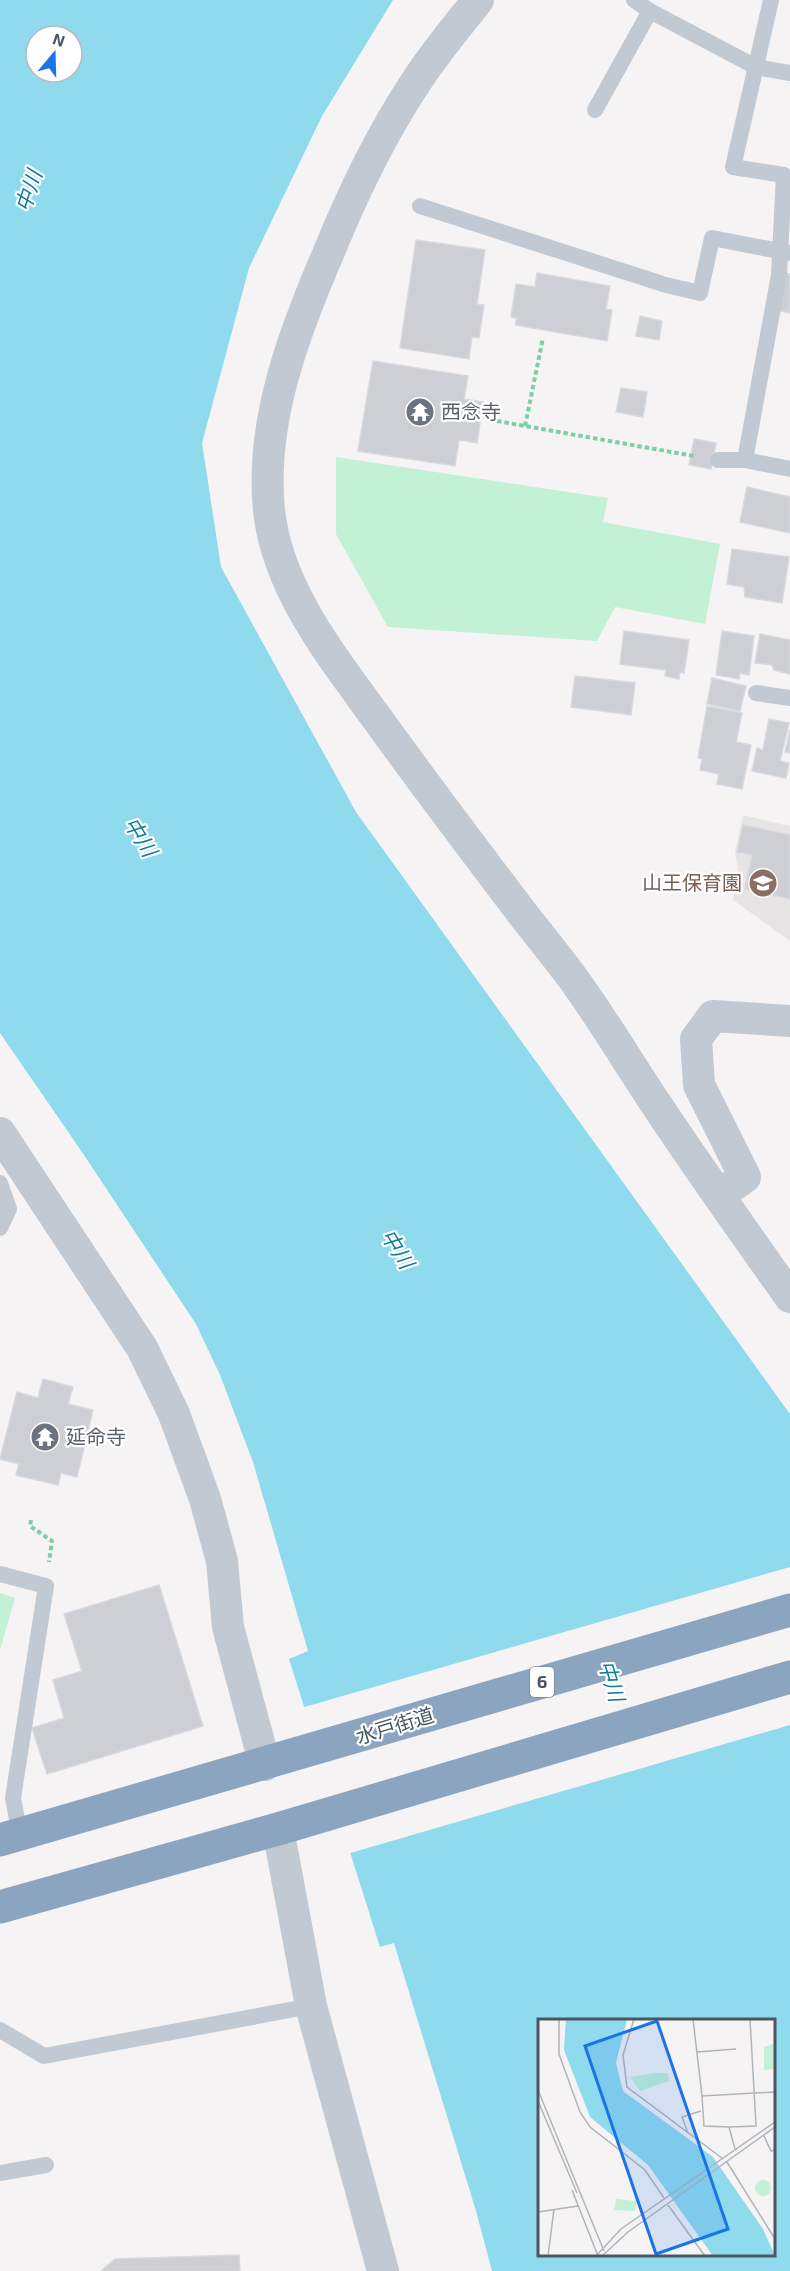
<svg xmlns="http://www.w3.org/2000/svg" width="790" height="2271" viewBox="0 0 790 2271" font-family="'Exo 2','Noto Sans JP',sans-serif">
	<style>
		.education { fill: #e6e4e5 }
		.green { fill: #c3f1d5 }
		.water { fill: #90daee; fill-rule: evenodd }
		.pier { fill: #f5f3f3 }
		.building { fill: #cdcfd5; stroke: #d7d9de; stroke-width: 1.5 }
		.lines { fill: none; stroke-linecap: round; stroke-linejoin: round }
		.path { stroke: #7ad0a6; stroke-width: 4; stroke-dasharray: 4.5 3; stroke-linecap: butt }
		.lane { stroke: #c1cad2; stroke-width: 16 }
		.street { stroke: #c1cad2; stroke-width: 32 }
		.highway { stroke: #8ba5c1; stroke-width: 33 }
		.labels { text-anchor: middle; stroke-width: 4.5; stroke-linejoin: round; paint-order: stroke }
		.shield { fill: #fff; stroke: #808990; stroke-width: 1.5 }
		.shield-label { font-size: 18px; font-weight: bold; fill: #4a5661 }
		.worship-label { font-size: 20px; fill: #5b616d; stroke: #fff; text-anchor: start }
		.education-label { font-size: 20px; fill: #785e54; stroke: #fff; text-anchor: end }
		.street-label { font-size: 20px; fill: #4a5661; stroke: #fff }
		.water-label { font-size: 21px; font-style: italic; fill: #0c7c9b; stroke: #fff }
		.inset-road { fill: none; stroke: #b1b4b9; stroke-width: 1.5 }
		.view { fill: #1a73e8; fill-opacity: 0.15; stroke: #1a73e8; stroke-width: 3 }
		.inset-edge { fill: none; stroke: #4a5661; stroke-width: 3 }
	</style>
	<rect width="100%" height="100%" fill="#f5f3f3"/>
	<!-- education -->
	<path class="education" d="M743,815L790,826V941L733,900L738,867L735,853Z"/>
	<!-- green -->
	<path class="green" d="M336,457L608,498L603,522L720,544L705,624L615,607L597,641L388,627L336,534Z
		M0,1593L15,1598L0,1650Z"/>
	<!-- water -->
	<path class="water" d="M0,0H393L322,116L249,268L202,443L221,567L356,812L790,1414V2271H492L476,2211L394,1943L380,1947L289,1659L308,1651L253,1462L220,1375L196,1324L82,1152L0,1033ZM36,36H72V72H36ZM540,2020H774V2254H540Z"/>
	<!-- pier -->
	<path class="pier" d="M790,1567V1725L347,1854L301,1708Z"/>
	<!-- building -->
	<path class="building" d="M416,240L485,250L477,304L484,305L479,338L472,337L469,359L400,348Z
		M537,273L610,286L606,309L612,310L607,341L515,325L517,318L511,317L516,284L535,287Z
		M783,273L790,274V313L776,310Z
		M640,316L662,321L659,340L636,336Z
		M373,361L468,376L464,399L483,402L477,443L459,440L455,466L358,451Z
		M621,388L647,392L643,417L616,412Z
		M694,439L716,443L711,469L689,465Z
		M747,487L790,497V533L740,522Z
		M732,549L789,557L782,603L745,597L744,587L727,584Z
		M624,631L689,640L684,673L680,672L679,679L665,676L666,670L620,664Z
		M722,631L754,636L749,675L740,673L739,679L716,675Z
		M760,634L790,640V674L774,670L772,665L755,663Z
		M575,676L635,683L631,715L571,707Z
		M712,678L746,686L740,711L707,704Z
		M707,706L742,713L736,742L751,745L742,789L717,784L719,774L700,770L702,759L698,758Z
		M769,719L789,723L780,761L789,763L786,778L752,771L757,748L763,750Z
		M790,730V753L785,752Z
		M743,825L790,835V899L745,889L752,855L737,852Z
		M43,1379L73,1387L68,1404L93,1410L77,1477L61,1473L58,1485L16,1475L19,1464L0,1459L17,1392L38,1398Z
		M159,1585L203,1726L47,1774L32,1728L64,1718L53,1680L82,1671L64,1614Z
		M239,2255L240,2271H101L115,2259Z"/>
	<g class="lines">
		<!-- path -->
		<path class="path" d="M497,421L694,456
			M525,426L543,338
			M31,1520L30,1526L52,1541L49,1562"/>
		<!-- lane -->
		<path class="lane" d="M634,0L650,11L756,67L790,73
			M595,110L650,11
			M420,206L666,285L700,293L712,238L789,253
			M718,460H745L790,469
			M745,460L779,275L784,175L733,167L771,0
			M756,693L790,698
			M0,1183L9,1209L0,1228
			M0,1574L46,1586L13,1798L20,1835
			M0,2030L44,2056L311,2006
			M0,2173L46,2165"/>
		<!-- street -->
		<path class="street" d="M478,0C456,28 433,55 414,85C379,138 352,195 328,254C294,333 260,422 269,510C277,588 331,655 376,717C424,784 475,851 525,917C541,937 557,957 572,977C602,1018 628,1062 656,1104C699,1169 745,1233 790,1297
			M0,1133L142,1348L174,1414L205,1499L222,1561L228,1627L265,1765
			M719,1195L745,1177L699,1085L696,1039L713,1016L790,1021
			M278,1829L311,2006L383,2271"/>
		<!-- highway -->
		<path class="highway" d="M0,1840C264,1765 527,1687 790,1610
			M0,1907L278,1829L790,1677"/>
	</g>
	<!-- icons -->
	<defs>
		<g id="temple-disc" transform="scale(1.5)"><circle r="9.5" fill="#6b7280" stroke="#fff"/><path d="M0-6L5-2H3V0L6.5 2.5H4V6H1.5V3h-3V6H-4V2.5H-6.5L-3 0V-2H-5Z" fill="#fff"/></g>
		<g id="school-disc" transform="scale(1.5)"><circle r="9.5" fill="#8d6e63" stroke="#fff"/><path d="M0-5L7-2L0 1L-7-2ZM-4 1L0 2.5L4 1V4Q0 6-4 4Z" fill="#fff"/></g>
	</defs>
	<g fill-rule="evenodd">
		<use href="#temple-disc" x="420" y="412"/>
		<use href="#school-disc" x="763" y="883"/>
		<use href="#temple-disc" x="45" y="1437"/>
	</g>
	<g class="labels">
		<!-- shield labels -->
		<rect class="shield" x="530" y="1667" width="24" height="30" rx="4.5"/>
		<g class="shield-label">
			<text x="542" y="1688">6</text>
		</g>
		<!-- worship labels -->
		<g class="worship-label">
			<text x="441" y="419">西念寺</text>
			<text x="66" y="1444">延命寺</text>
		</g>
		<!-- education labels -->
		<g class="education-label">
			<text x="742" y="890">山王保育園</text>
		</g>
		<!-- street labels -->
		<g class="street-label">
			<text transform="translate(395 1726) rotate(-17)" y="7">水戸街道</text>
		</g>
		<!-- water labels -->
		<g class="water-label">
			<text transform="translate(29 191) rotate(-72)" y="7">中川</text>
			<text transform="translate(140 837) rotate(58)" y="7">中川</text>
			<text transform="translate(397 1249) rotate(58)" y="7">中川</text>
			<text transform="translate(611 1681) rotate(73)" y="7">中川</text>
		</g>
	</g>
	<!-- overview -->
	<g transform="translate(538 2019)">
		<rect width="237" height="237" fill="#f5f3f3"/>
		<path d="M237,24V50L226,51V28ZM118,54H130L131,62L102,72L92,58ZM217 169a8 8 0 1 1 16 0a8 8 0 1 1-16 0ZM96,173L99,183L97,192L76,191L78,180L97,182Z" fill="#c3f1d5"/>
		<path d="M28,0H89L78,44L85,72L175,138L225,210L237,237H175L110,146L52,98L26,31Z" fill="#90daee"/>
		<path class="inset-road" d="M21,0V35L42,93L52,108L107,151L126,179M96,0L85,36L89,68L184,139M155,0L164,77L237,73M212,0L218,106M159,33L198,30M0,71L66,232M164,77L166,107L191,108L197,130M0,82L39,174M191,108L219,107M150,114L144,98L163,92M226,117L233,132L237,131M189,143L237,220M34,171L60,237M130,186L167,237M0,193L40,187M10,237L16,190M58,237L83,210L237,103M64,237L90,213L237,108"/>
		<path class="view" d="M119,2L190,210L118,235L47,27Z"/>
		<rect width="237" height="237" class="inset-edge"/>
	</g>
	<!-- north arrow -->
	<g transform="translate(54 54) rotate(19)"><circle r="28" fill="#ffffff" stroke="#b7bbc0" stroke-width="1.5"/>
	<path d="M0-4.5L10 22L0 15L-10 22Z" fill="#1a73e8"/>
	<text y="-9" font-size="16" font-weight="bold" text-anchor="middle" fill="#4a5661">N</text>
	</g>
</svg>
